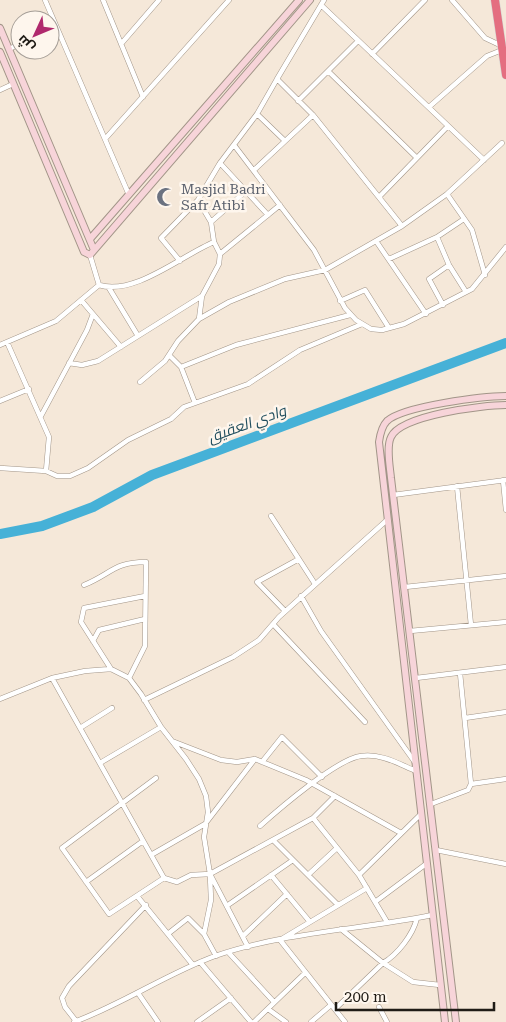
<svg xmlns="http://www.w3.org/2000/svg" width="506" height="1022" viewBox="0 0 506 1022" font-family="'Roboto Serif',Cairo,serif">
	<style>
		.lines { fill: none; stroke-linecap: round; stroke-linejoin: round }
		.river { stroke: #46b1d7; stroke-width: 10 }
		.street-casing { stroke: #a29588; stroke-width: 5.5 }
		.secondary-casing { stroke: #a29588; stroke-width: 8 }
		.highway-casing { stroke: #d2d1d0; stroke-width: 9 }
		.street { stroke: #fff; stroke-width: 4.5 }
		.secondary { stroke: #f7d4d9; stroke-width: 6 }
		.highway { stroke: #e46e80; stroke-width: 8 }
		.labels { text-anchor: middle; stroke-width: 5; stroke-linejoin: round; paint-order: stroke }
		.worship-label { font-size: 14px; fill: #5b616d; stroke: #fef6ed; text-anchor: start }
		.water-label { font-size: 15px; font-style: italic; fill: #214e5e; stroke: #fef6ed }
	</style>
	<rect width="100%" height="100%" fill="#f5e8d9"/>
	<g class="lines">
		<!-- river -->
		<path class="river" d="M0,534L42,526L93,507L152,475L506,343"/>
		<!-- street casing -->
		<g class="street-casing">
			<path id="street" d="M45,0L129,195
				M103,0L143,97
				M452,0L485,38L502,46
				M321,5L484,160
				M121,44L159,0
				M9,49L20,44
				M372,54L425,0
				M328,71L417,158
				M0,90L13,84
				M298,101L358,41
				M429,107L487,56L502,50
				M257,114L284,140
				M313,115L402,226
				M105,139L229,0
				M234,145L314,250L345,308L356,320L371,329L382,330L404,324L472,289L506,247
				M220,163L268,215
				M254,170L313,115L277,79L324,0
				M447,194L502,143
				M379,197L448,126
				M198,200L211,222L214,242
				M211,222L246,191
				M437,237L449,265L466,292
				M376,241L426,314
				M220,254L280,205
				M389,259L437,237L464,219
				M180,261L161,238L198,200L220,163L257,114L277,79
				M99,285C135,296 182,255 214,242L220,254L219,264L202,296L199,319L178,341L165,361L140,382
				M109,288L138,336
				M81,300L121,347
				M340,301L365,290L389,328
				M443,305L429,279L449,265
				M199,319L229,302L285,279L325,270L402,226L447,194L472,230L485,275
				M7,342L49,437L46,471
				M0,345L56,321L99,285L90,255
				M170,356L181,367L195,403
				M69,363L82,365L98,361L202,296
				M181,367L236,345L350,315
				M0,401L29,389
				M41,416L87,330L93,314
				M0,468L46,471L57,476H70L88,468L128,440L171,419L184,407L248,384L300,350L362,324
				M503,480L506,510
				M457,486L471,625
				M393,495L506,480
				M271,516L315,584
				M84,585C111,574 114,562 146,562L145,646L129,678
				M405,587L506,576
				M301,596L321,631L414,761
				M285,611L257,582L299,559
				M273,624L365,722
				M410,631L506,622
				M93,641L99,630L145,619
				M111,669L81,622L84,608L145,596
				M52,678L164,878L177,882L191,875L210,874L313,818L335,796
				M416,678L506,667
				M0,699L52,678L85,671L111,669L129,678L141,694L161,727L186,759L199,779L206,796L208,812L204,837L210,874L248,947
				M144,700L233,657L259,640L279,617L387,520
				M465,718L506,712
				M80,728L112,708
				M172,741L221,760L237,762L255,759L306,780L401,833
				M262,762L282,737L322,777
				M100,763L161,727
				M156,778L62,848L109,914L164,878
				M471,784L506,779
				M431,804L468,790L471,784L460,673
				M313,818L359,875L387,922
				M260,826C279,809 337,759 361,756C381,753 399,764 416,771
				M274,841L338,905
				M436,850L506,864
				M151,855L205,824L255,759
				M309,874L337,848
				M271,875L310,922
				M359,875L421,814
				M210,876L211,900L204,934L216,956
				M86,882L143,841
				M137,896L193,965
				M375,902L426,864
				M228,905L293,860
				M341,929L383,963L413,982L440,985
				M169,933L188,918L204,934
				M243,936L287,894
				M228,952L274,1002
				M200,962L251,1022
				M138,993L158,1022
				M379,1007L387,1022
				M268,1009L286,1022
				M335,1009L383,963C397,955 413,935 417,918
				M76,1021L65,1007L62,998L69,986L146,905
				M74,1022C123,1004 166,974 215,956C284,932 360,930 432,915
				M197,1022L231,998
				M254,1022L305,973
				M311,1022L331,1005
				M345,1022L280,940L367,888"/>
		</g>
		<!-- secondary casing -->
		<g class="secondary-casing">
			<path id="secondary" d="M0,28L94,250
				M0,52L84,252L90,255L310,0
				M90,239L299,0
				M445,1022L379,442C380,435 382,426 387,421C403,406 484,396 506,396
				M456,1022L391,478C390,467 386,447 391,437C401,415 483,405 506,405"/>
		</g>
		<!-- highway casing -->
		<g class="highway-casing">
			<path id="highway" d="M495,0L506,75"/>
		</g>
		<!-- street -->
		<use href="#street" class="street"/>
		<!-- secondary -->
		<use href="#secondary" class="secondary"/>
		<!-- highway -->
		<use href="#highway" class="highway"/>
	</g>
	<!-- icons -->
	<defs>
		<g id="mosque-bare" transform="scale(1.5)"><path d="M3.5-4.9A6 6 0 1 0 3.5 4.9A5 5 0 1 1 3.5-4.9Z" fill="#6b7280" stroke="#fef6ed" stroke-width="2.5" paint-order="stroke"/></g>
	</defs>
	<g fill-rule="evenodd">
		<use href="#mosque-bare" x="166" y="197"/>
	</g>
	<g class="labels">
		<!-- worship labels -->
		<g class="worship-label">
			<text x="181" y="194">Masjid Badri<tspan x="181" dy="16">Safr Atibi</tspan></text>
		</g>
		<!-- water labels -->
		<g class="water-label">
			<text transform="translate(247 424) rotate(-20)" y="5">وادي العقيق</text>
		</g>
	</g>
	<!-- north arrow -->
	<g transform="translate(35 35) rotate(226)"><circle r="24" fill="#fef6ed" stroke="#a59e97"/>
	<path d="M0-4L9 19L0 12L-9 19Z" fill="#b0296d"/>
	<text y="-8" font-size="14" font-weight="bold" text-anchor="middle" fill="#1f1b15">ش</text>
	</g>
	<!-- scale -->
	<path d="M336 1002v8h158v-8" fill="none" stroke="#1f1b15" stroke-width="2.5"/>
	<text x="344" y="1002" font-size="15" fill="#1f1b15" stroke="#fef6ed" stroke-width="4" paint-order="stroke">200 m</text>
</svg>
